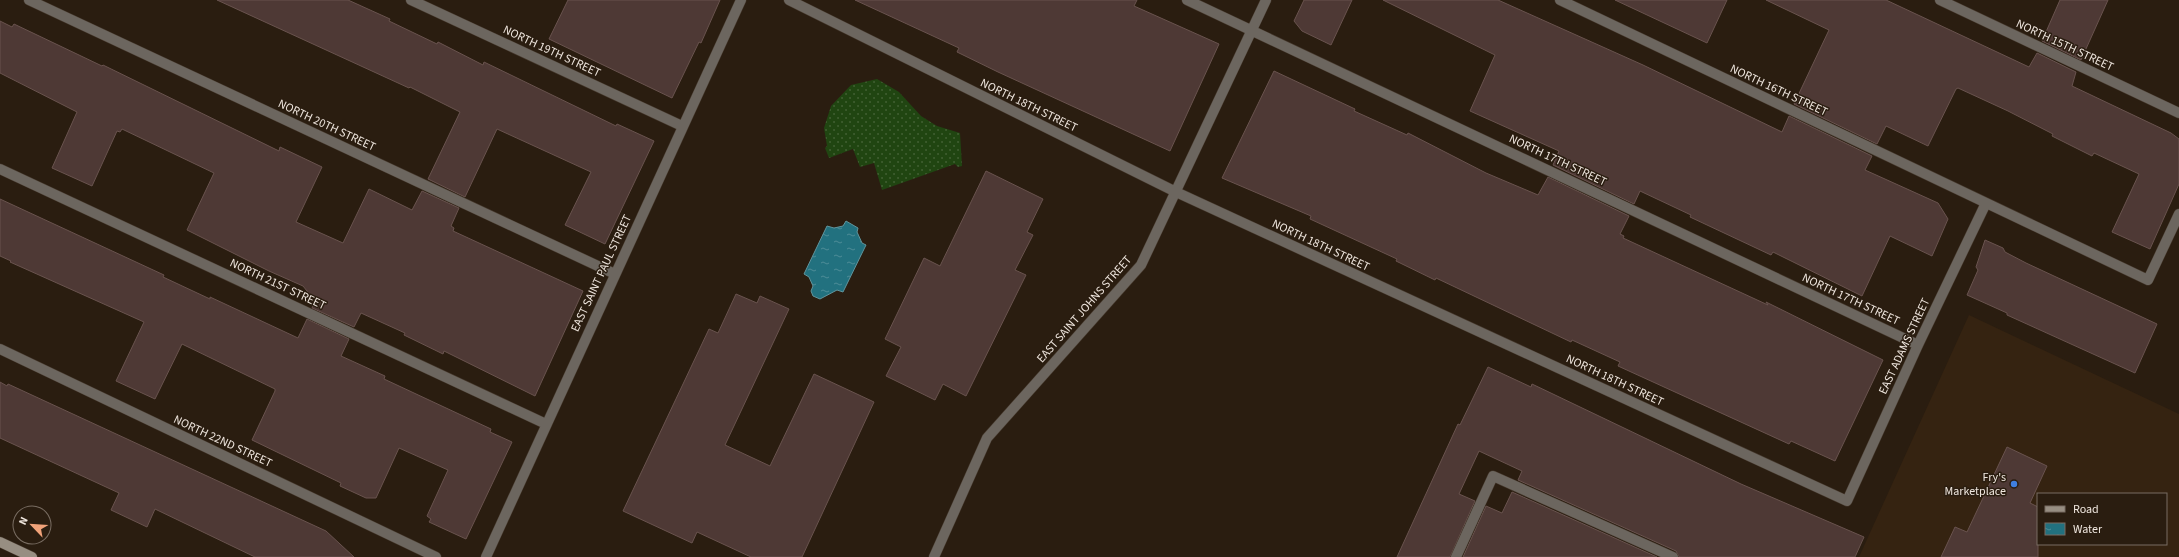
<svg xmlns="http://www.w3.org/2000/svg" width="2179" height="557" viewBox="0 0 2179 557" font-family="'Source Sans 3',sans-serif">
	<style>
		.built { fill: #352311; fill-rule: evenodd }
		.grass { fill: url(#grass-dots) }
		.water { fill: url(#water-ripples); stroke: #60949c }
		.building { fill: #4e3935; stroke: #69534e }
		.lines { fill: none; stroke-linecap: round; stroke-linejoin: round }
		.service-casing { stroke: #46392d; stroke-width: 11 }
		.secondary-casing { stroke: #46392d; stroke-width: 11 }
		.service { stroke: #6c665f; stroke-width: 10 }
		.secondary { stroke: #978e82; stroke-width: 10 }
		.shop-dot { fill: #3f7fe0; stroke: #2a1d10; stroke-width: 1.5 }
		.labels { text-anchor: middle; stroke-width: 3; stroke-linejoin: round; paint-order: stroke }
		.street-label { font-size: 12px; fill: #efe6de; stroke: #2a1d10 }
		.poi-label { font-size: 12px; fill: #efe6de; stroke: #2a1d10; text-anchor: end }
	</style>
	<defs>
		<pattern id="grass-dots" width="8" height="8" patternUnits="userSpaceOnUse"><rect width="8" height="8" fill="#204511"/><path d="M2 2h.1M6 6h.1" fill="none" stroke="#416033" stroke-width="1.8" stroke-linecap="round"/></pattern>
		<pattern id="water-ripples" width="26" height="14" patternUnits="userSpaceOnUse"><rect width="26" height="14" fill="#22717f"/><path d="M2 4q2-2 4 0t4 0M15 11q2-2 4 0t4 0" fill="none" stroke="#4d8c97"/></pattern>
	</defs>
	<rect width="100%" height="100%" fill="#2a1d10"/>
	<!-- built -->
	<path class="built" d="M1969,315L2179,414V557H1859ZM2038,494H2166V544H2038Z"/>
	<!-- grass -->
	<path class="grass" d="M877,79L899,92L921,116L937,126L960,133L962,166L958,167L955,164L882,190L874,163L860,167L853,149L829,158L825,148L827,146L824,128L831,106L851,85Z"/>
	<!-- water -->
	<path class="water" d="M846,221L858,228L857,232L862,243L866,245L843,292L837,290L820,299L813,296L811,291L813,286L809,277L804,274L827,226L834,228L843,226Z"/>
	<!-- building -->
	<path class="building" d="M217,0H348L390,19L389,21L437,44L438,42L483,65L484,62L616,126L617,124L654,141L605,244L565,225L591,172L497,129L465,197L428,179L460,112L410,87L409,88Z
		M568,0H720L701,43L699,42L672,98L549,39Z
		M855,0H1137L1134,6L1219,44L1170,151L998,72L957,52L959,48Z
		M1304,0H1352L1331,45L1302,31L1294,21Z
		M1383,0H1498L1643,65L1782,132L1789,116L1872,156L1865,170L1938,203L1948,219L1932,256L1890,236L1862,296L1773,252L1771,255L1690,217L1691,215L1640,191L1634,204L1553,165L1559,151L1470,111L1495,55Z
		M1615,0H1727L1707,43Z
		M1766,0H1886L2029,67L2037,53L2076,72L2072,86L2171,133L2179,139V184L2150,249L2112,232L2139,174L2094,153L2092,156L2052,136L2053,134L2008,111L1958,88L1956,89L1928,146L1886,126L1877,144L1794,104L1829,30Z
		M2060,0H2108L2081,60L2042,41Z
		M0,21L12,27L14,24L102,66L103,65L279,151L280,147L322,167L296,222L343,243L369,189L412,210L422,191L459,208L451,226L454,228L453,231L583,291L535,396L444,351L443,354L404,335L405,333L361,313L354,327L312,308L315,301L303,286L269,271L187,230L214,173L122,129L120,132L117,131L92,186L52,168L77,112L0,73Z
		M1274,71L1355,109L1354,111L1407,135L1408,133L1486,173L1538,195L1548,177L1629,216L1620,234L1624,236L1623,238L1768,305L1766,302L1883,360L1835,461L1791,441L1789,444L1618,366L1620,362L1572,340L1571,342L1436,278L1435,280L1396,261L1397,259L1310,219L1311,216L1222,178Z
		M986,171L1043,199L1027,232L1033,235L1015,270L1026,275L966,396L943,384L935,400L886,376L901,347L885,339L924,258L940,266Z
		M0,199L164,275L163,277L210,299V297L298,338L307,319L349,339L341,356L385,376L384,379L491,429L490,432L512,442L466,539L429,522L431,519L427,516L448,470L399,448L376,498H366L340,486L341,483L252,440L275,391V389L182,344L155,399L116,381L144,322L10,262L11,261L0,256Z
		M1985,240L2003,248L2005,252L2026,263L2157,324L2135,373L2007,315V313L1967,295L1978,270L1976,267Z
		M736,294L757,303L760,296L789,309L725,445L770,466L814,374L874,402L802,557H751L697,532L692,543L623,511L709,329L718,333Z
		M1488,367L1531,387L1532,384L1741,484L1864,537L1855,557H1679L1676,551L1518,480L1522,471L1479,451L1459,494L1475,501L1450,557H1397L1458,424L1460,425Z
		M0,382L7,386L8,384L326,531L354,557H255L155,509L147,527L111,510L119,493L0,438Z
		M2007,447L2047,466L2030,503L2038,507V557H1941L1955,527L1967,532Z
		M1512,492L1657,557H1463L1486,506L1502,513Z"/>
	<g class="lines">
		<!-- service casing -->
		<g class="service-casing">
			<path id="service" d="M29,0L615,274
				M411,0L682,126
				M789,0L1176,192L1847,501L1918,345L1986,203
				M1187,0L1918,345
				M1560,0L2148,280L2179,214
				M1940,0L2179,113
				M0,169L546,424
				M0,349L436,557
				M486,557L741,0
				M934,557L987,438L1141,265L1266,0
				M1456,557L1493,476L1673,557"/>
		</g>
		<!-- secondary casing -->
		<g class="secondary-casing">
			<path id="secondary" d="M0,542L32,557"/>
		</g>
		<!-- service -->
		<use href="#service" class="service"/>
		<!-- secondary -->
		<use href="#secondary" class="secondary"/>
	</g>
	<!-- markers -->
	<circle class="shop-dot" cx="2014" cy="484" r="4"/>
	<g class="labels">
		<!-- street labels -->
		<g class="street-label">
			<text transform="translate(2065 45) rotate(25)" y="4">NORTH 15TH STREET</text>
			<text transform="translate(552 51) rotate(25)" y="4">NORTH 19TH STREET</text>
			<text transform="translate(1779 90) rotate(25)" y="4">NORTH 16TH STREET</text>
			<text transform="translate(1029 105) rotate(26)" y="4">NORTH 18TH STREET</text>
			<text transform="translate(327 125) rotate(25)" y="4">NORTH 20TH STREET</text>
			<text transform="translate(1558 160) rotate(25)" y="4">NORTH 17TH STREET</text>
			<text transform="translate(1321 245) rotate(25)" y="4">NORTH 18TH STREET</text>
			<text transform="translate(601 273) rotate(-65)" y="4">EAST SAINT PAUL STREET</text>
			<text transform="translate(278 284) rotate(25)" y="4">NORTH 21ST STREET</text>
			<text transform="translate(1851 299) rotate(25)" y="4">NORTH 17TH STREET</text>
			<text transform="translate(1084 309) rotate(-49)" y="4">EAST SAINT JOHNS STREET</text>
			<text transform="translate(1904 346) rotate(-65)" y="4">EAST ADAMS STREET</text>
			<text transform="translate(1615 380) rotate(25)" y="4">NORTH 18TH STREET</text>
			<text transform="translate(223 441) rotate(25)" y="4">NORTH 22ND STREET</text>
		</g>
		<!-- poi labels -->
		<g class="poi-label">
			<text x="2006" y="481">Fry's<tspan x="2006" dy="14">Marketplace</tspan></text>
		</g>
	</g>
	<!-- legend -->
	<rect x="2037" y="493" width="130" height="52" fill="#2a1d10" stroke="#796d62"/>
	<rect x="2045" y="506" width="20" height="6" fill="#978e82" stroke="#796d62"/>
	<text x="2073" y="513" font-size="12" fill="#efe6de">Road</text>
	<rect x="2045" y="523" width="20" height="12" fill="url(#water-ripples)" stroke="#796d62"/>
	<text x="2073" y="533" font-size="12" fill="#efe6de">Water</text>
	<!-- north arrow -->
	<g transform="translate(32 525) rotate(295)"><circle r="19" fill="#2a1d10" stroke="#796d62"/>
	<path d="M0-3L7 15L0 10L-7 15Z" fill="#f0a279"/>
	<text y="-6" font-size="11" font-weight="bold" text-anchor="middle" fill="#efe6de">N</text>
	</g>
</svg>
